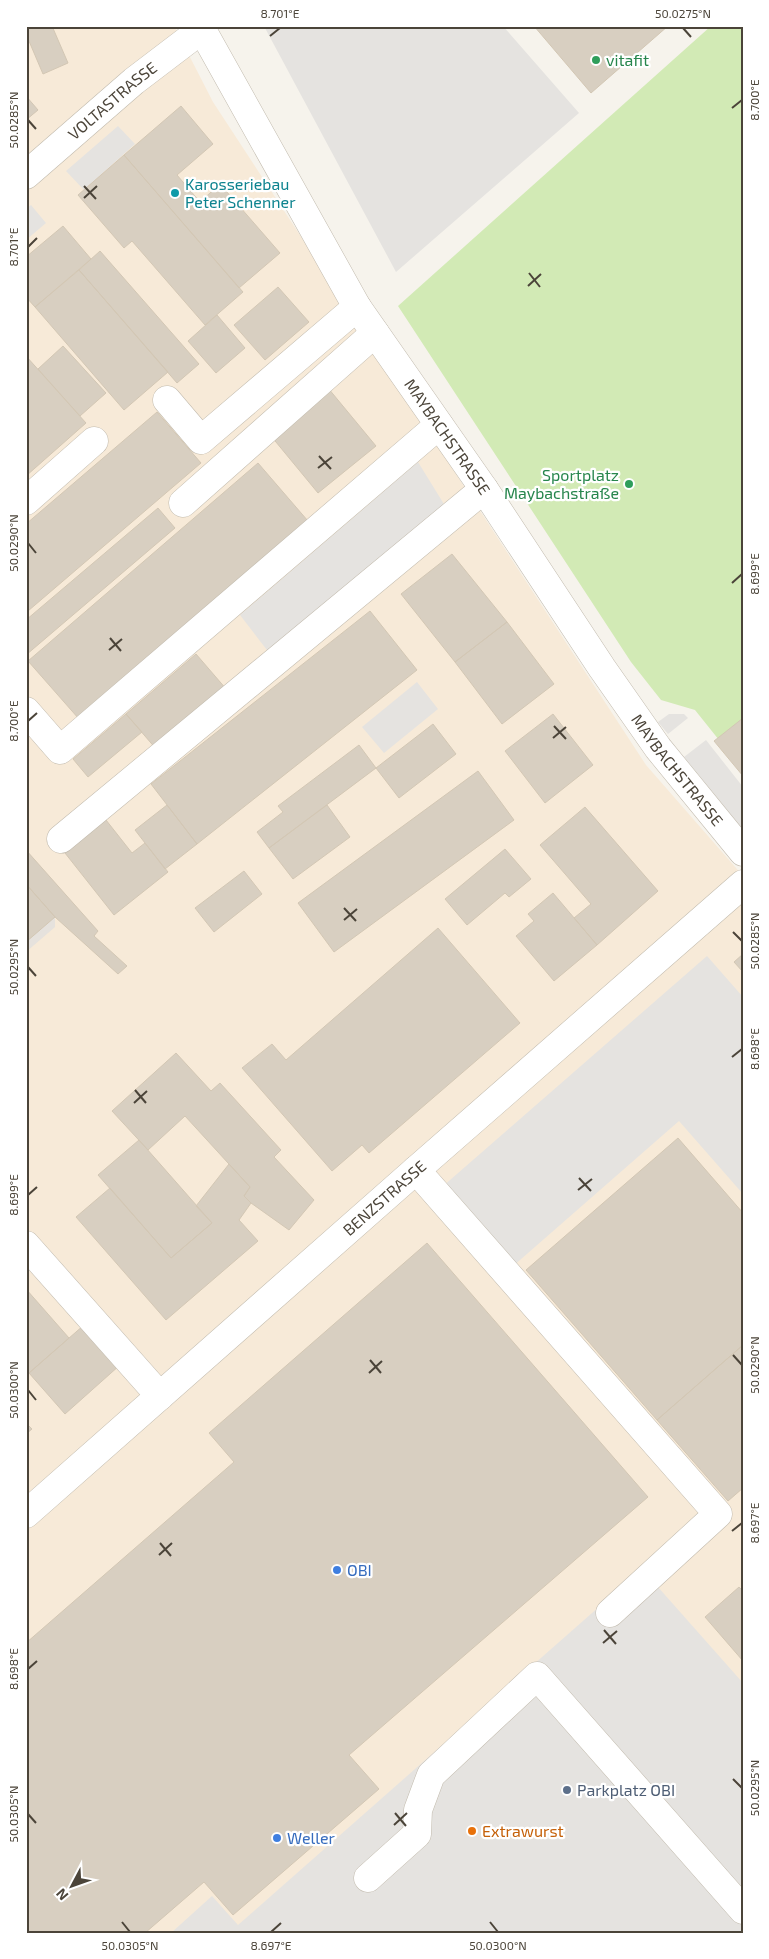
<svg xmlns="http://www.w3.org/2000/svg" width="769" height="1959" viewBox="0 0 769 1959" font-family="'Exo 2',sans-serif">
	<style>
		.commercial { fill: #f7ead8 }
		.industrial { fill: #e6e2dd }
		.green { fill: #d2eab5 }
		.parking { fill: #e5e3e0 }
		.building { fill: #d8cfc1; stroke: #d3c7b4 }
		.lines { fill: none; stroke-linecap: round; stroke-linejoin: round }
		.minor-casing { stroke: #c2bbae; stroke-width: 29 }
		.minor { stroke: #fff; stroke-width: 28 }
		.ticks { fill: none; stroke: #4b4439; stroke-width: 2 }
		.leisure-dot { fill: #2e9e5b; stroke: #fff; stroke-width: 2 }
		.culture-dot { fill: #0f9aa8; stroke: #fff; stroke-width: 2 }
		.shop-dot { fill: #3f7fe0; stroke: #fff; stroke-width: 2 }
		.service-dot { fill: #5c6f8a; stroke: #fff; stroke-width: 2 }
		.food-dot { fill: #e8710a; stroke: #fff; stroke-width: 2 }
		.labels { text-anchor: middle; stroke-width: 4.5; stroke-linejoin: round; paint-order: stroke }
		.leisure-label { font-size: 16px; fill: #27864d; stroke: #fff; text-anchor: start }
		.street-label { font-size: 16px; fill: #4b4439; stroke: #fff }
		.culture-label { font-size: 16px; fill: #0d838f; stroke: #fff; text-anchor: start }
		.shop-label { font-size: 16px; fill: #366cbe; stroke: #fff; text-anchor: start }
		.service-label { font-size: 16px; fill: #4e5e75; stroke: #fff; text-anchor: start }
		.food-label { font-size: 16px; fill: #c56008; stroke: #fff; text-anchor: start }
		.neatline { fill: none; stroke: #4b4439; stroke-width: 2 }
		.ticks-label { font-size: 12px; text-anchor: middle; fill: #4b4439 }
	</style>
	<rect width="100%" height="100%" fill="#f6f3ec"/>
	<!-- commercial -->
	<path class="commercial" d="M26,26H174L213,102L646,765L743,876V1933H26Z"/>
	<!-- industrial -->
	<path class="industrial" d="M26,884L55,917V927L26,952Z"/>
	<!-- green -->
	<path class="green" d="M711,26H743V770L695,710L661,700L631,662L398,306Z"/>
	<!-- parking -->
	<path class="parking" d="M266,26H503L579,113L396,272L265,28Z
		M118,126L135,144L84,190L66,171Z
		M31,205L46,223L26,240V209Z
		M418,462L447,509L270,654L240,615Z
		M417,682L438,709L384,753L362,727Z
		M669,714H684L688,718L668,734L658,722Z
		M706,740L743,787V830L684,757Z
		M707,956L743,997V1194L679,1121L512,1267L442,1187Z
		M642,1569L743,1683V1933H171L212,1896L238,1925Z"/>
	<!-- building -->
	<path class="building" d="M26,26H52L68,63L43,74L26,34Z
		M534,26H668L591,93Z
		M26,96L38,110L26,120Z
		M181,106L213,144L177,175L200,202L220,184L280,253L239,288L124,155Z
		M124,155L243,292L205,325L132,241L124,248L78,195Z
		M63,226L91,259L35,307L26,297V257Z
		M100,251L199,364L177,383L79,270Z
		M79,270L168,372L124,410L35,307Z
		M278,287L309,322L265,360L234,325Z
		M217,315L245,348L216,373L188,341Z
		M63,346L106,393L80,416L38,369Z
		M26,356L86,423L26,476Z
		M328,388L376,446L318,493L271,436Z
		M157,412L201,463L28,611L26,609V524Z
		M258,463L308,521L79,719L28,661Z
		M158,508L175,528L26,655V620Z
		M452,554L507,622L455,662L401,594Z
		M370,611L417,670L197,844L151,784Z
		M507,622L554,684L502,724L455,662Z
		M196,654L227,690L157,750L126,714Z
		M126,714L142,732L88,777L73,759Z
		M553,714L593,765L545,803L505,751Z
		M743,718V776L714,741Z
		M433,724L456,754L399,798L376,768Z
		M359,745L376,768L269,848L257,832L283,812L278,806Z
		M478,771L514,820L334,952L298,903Z
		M167,805L197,844L165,869L135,830Z
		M327,805L350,837L293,879L269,848Z
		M585,807L658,891L597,945L574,918L591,904L540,845Z
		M106,820L132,853L145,843L168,872L114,915L65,853Z
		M505,849L531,879L509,897L505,893L467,925L445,899Z
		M26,850L98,931L94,936L127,966L118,974L55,917L26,884Z
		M244,871L262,894L214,932L195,908Z
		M26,884L55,917L26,942Z
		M553,893L597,945L554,981L516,936L534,921L528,914Z
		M438,928L520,1023L369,1153L362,1145L332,1171L242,1068L272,1044L286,1060Z
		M743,954V972L734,962Z
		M176,1053L211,1091L220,1083L281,1150L274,1157L314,1200L289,1230L251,1203L244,1196L250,1187L185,1116L148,1150L112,1111Z
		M678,1138L743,1213V1345L657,1420L526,1270Z
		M139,1140L212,1223L171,1258L98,1175Z
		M229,1164L250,1187L244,1196L251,1203L239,1220L258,1241L166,1320L76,1217L110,1188L171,1258L212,1223L196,1206Z
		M427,1243L648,1497L349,1755L379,1789L233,1915L204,1882L145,1933H26V1643L234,1462L209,1433Z
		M26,1289L69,1338L29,1373L26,1370Z
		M84,1325L120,1365L65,1414L29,1373Z
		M743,1345V1488L728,1501L657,1420Z
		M26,1423L32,1429L26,1434Z
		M739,1587L743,1591V1661L705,1617Z"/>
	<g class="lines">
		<!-- minor casing -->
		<g class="minor-casing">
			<g id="minor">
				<path id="s1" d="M200,26L357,307L484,489L602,668L658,748L743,852"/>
				<path id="s2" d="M26,175L134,81L201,30"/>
				<path d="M167,400L201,440L357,307"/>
				<path d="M26,501L94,441"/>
				<path d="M183,503L375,333"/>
				<path d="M26,711L60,750L439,425"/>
				<path d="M61,839L484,489"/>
				<path d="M416,1170L718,1514L610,1613"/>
				<path d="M26,1245L160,1396"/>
				<path id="s3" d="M26,1514L416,1170L743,884"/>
				<path d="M368,1878L417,1834L418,1810L431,1775L537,1676L743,1910"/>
			</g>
		</g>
		<!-- minor -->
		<use href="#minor" class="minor"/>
	</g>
	<!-- ticks -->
	<path class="ticks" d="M683,28L691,37M270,36L280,28M732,108L742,100M28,120L36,129M84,186L96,199M84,198L97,186M28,247L37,238M529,273L540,287M528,286L541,274M319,456L331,469M318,468L332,457M28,543L36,553M732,583L742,574M110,638L121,651M109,650L122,639M28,721L37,713M554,726L566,739M553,738L566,727M344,908L356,921M344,920L357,909M733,932L742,941M28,967L36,976M732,1057L742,1049M135,1090L146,1103M134,1103L147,1091M579,1178L591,1191M578,1190L592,1179M28,1195L37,1187M733,1355L742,1365M370,1360L381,1373M369,1373L382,1361M28,1390L36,1400M732,1531L742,1523M160,1543L171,1556M159,1555L172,1543M604,1630L616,1644M603,1643L617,1631M28,1669L37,1661M733,1779L742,1788M395,1813L406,1826M28,1814L36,1823M394,1825L407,1813M122,1922L130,1932M490,1922L498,1932M271,1932L281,1923"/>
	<!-- markers -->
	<g class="leisure-dot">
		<circle cx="596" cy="60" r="5"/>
		<circle cx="629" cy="484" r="5"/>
	</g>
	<circle class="culture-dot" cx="175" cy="193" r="5"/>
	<g class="shop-dot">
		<circle cx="337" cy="1570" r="5"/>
		<circle cx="277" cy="1838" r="5"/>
	</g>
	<circle class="service-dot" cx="567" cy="1790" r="5"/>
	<circle class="food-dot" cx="472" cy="1831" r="5"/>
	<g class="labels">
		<!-- leisure labels -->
		<g class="leisure-label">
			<text x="606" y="66">vitafit</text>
			<text x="619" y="481" text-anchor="end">Sportplatz<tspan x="619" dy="18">Maybachstraße</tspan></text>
		</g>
		<!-- street labels -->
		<g class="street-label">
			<text dy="6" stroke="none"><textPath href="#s2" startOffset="114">VOLTASTRASSE</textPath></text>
			<text dy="6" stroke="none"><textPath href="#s1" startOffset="480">MAYBACHSTRASSE</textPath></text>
			<text dy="6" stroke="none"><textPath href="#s1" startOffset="885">MAYBACHSTRASSE</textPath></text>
			<text dy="6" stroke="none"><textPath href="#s3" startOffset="478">BENZSTRASSE</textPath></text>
		</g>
		<!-- culture labels -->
		<g class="culture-label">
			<text x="185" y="190">Karosseriebau<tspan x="185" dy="18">Peter Schenner</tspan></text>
		</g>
		<!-- shop labels -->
		<g class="shop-label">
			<text x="347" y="1576">OBI</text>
			<text x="287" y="1844">Weller</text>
		</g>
		<!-- service labels -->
		<g class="service-label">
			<text x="577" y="1796">Parkplatz OBI</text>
		</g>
		<!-- food labels -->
		<g class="food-label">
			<text x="482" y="1837">Extrawurst</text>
		</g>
	</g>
	<!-- border -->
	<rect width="769" height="1959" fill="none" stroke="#ffffff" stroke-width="55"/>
	<!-- north arrow -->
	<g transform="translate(72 1886) rotate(229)" stroke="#ffffff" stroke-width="4" paint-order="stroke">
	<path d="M0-4L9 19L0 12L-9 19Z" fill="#4b4439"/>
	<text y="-8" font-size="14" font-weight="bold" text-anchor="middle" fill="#4b4439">N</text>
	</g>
	<rect x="28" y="28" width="714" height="1904" class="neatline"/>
	<g class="ticks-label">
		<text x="280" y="18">8.701°E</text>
		<text x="683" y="18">50.0275°N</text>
		<text transform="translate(755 100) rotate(-90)" y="4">8.700°E</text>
		<text transform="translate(14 120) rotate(-90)" y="4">50.0285°N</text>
		<text transform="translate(14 247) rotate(-90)" y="4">8.701°E</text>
		<text transform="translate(14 543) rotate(-90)" y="4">50.0290°N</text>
		<text transform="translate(755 574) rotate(-90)" y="4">8.699°E</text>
		<text transform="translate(14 721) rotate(-90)" y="4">8.700°E</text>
		<text transform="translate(755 941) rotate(-90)" y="4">50.0285°N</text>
		<text transform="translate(14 967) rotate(-90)" y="4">50.0295°N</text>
		<text transform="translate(755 1049) rotate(-90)" y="4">8.698°E</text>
		<text transform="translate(14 1195) rotate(-90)" y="4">8.699°E</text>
		<text transform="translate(755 1365) rotate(-90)" y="4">50.0290°N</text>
		<text transform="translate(14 1390) rotate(-90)" y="4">50.0300°N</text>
		<text transform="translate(755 1523) rotate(-90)" y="4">8.697°E</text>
		<text transform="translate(14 1669) rotate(-90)" y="4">8.698°E</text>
		<text transform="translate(755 1788) rotate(-90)" y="4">50.0295°N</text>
		<text transform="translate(14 1814) rotate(-90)" y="4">50.0305°N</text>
		<text x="130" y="1950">50.0305°N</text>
		<text x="271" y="1950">8.697°E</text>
		<text x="498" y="1950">50.0300°N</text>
	</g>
</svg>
